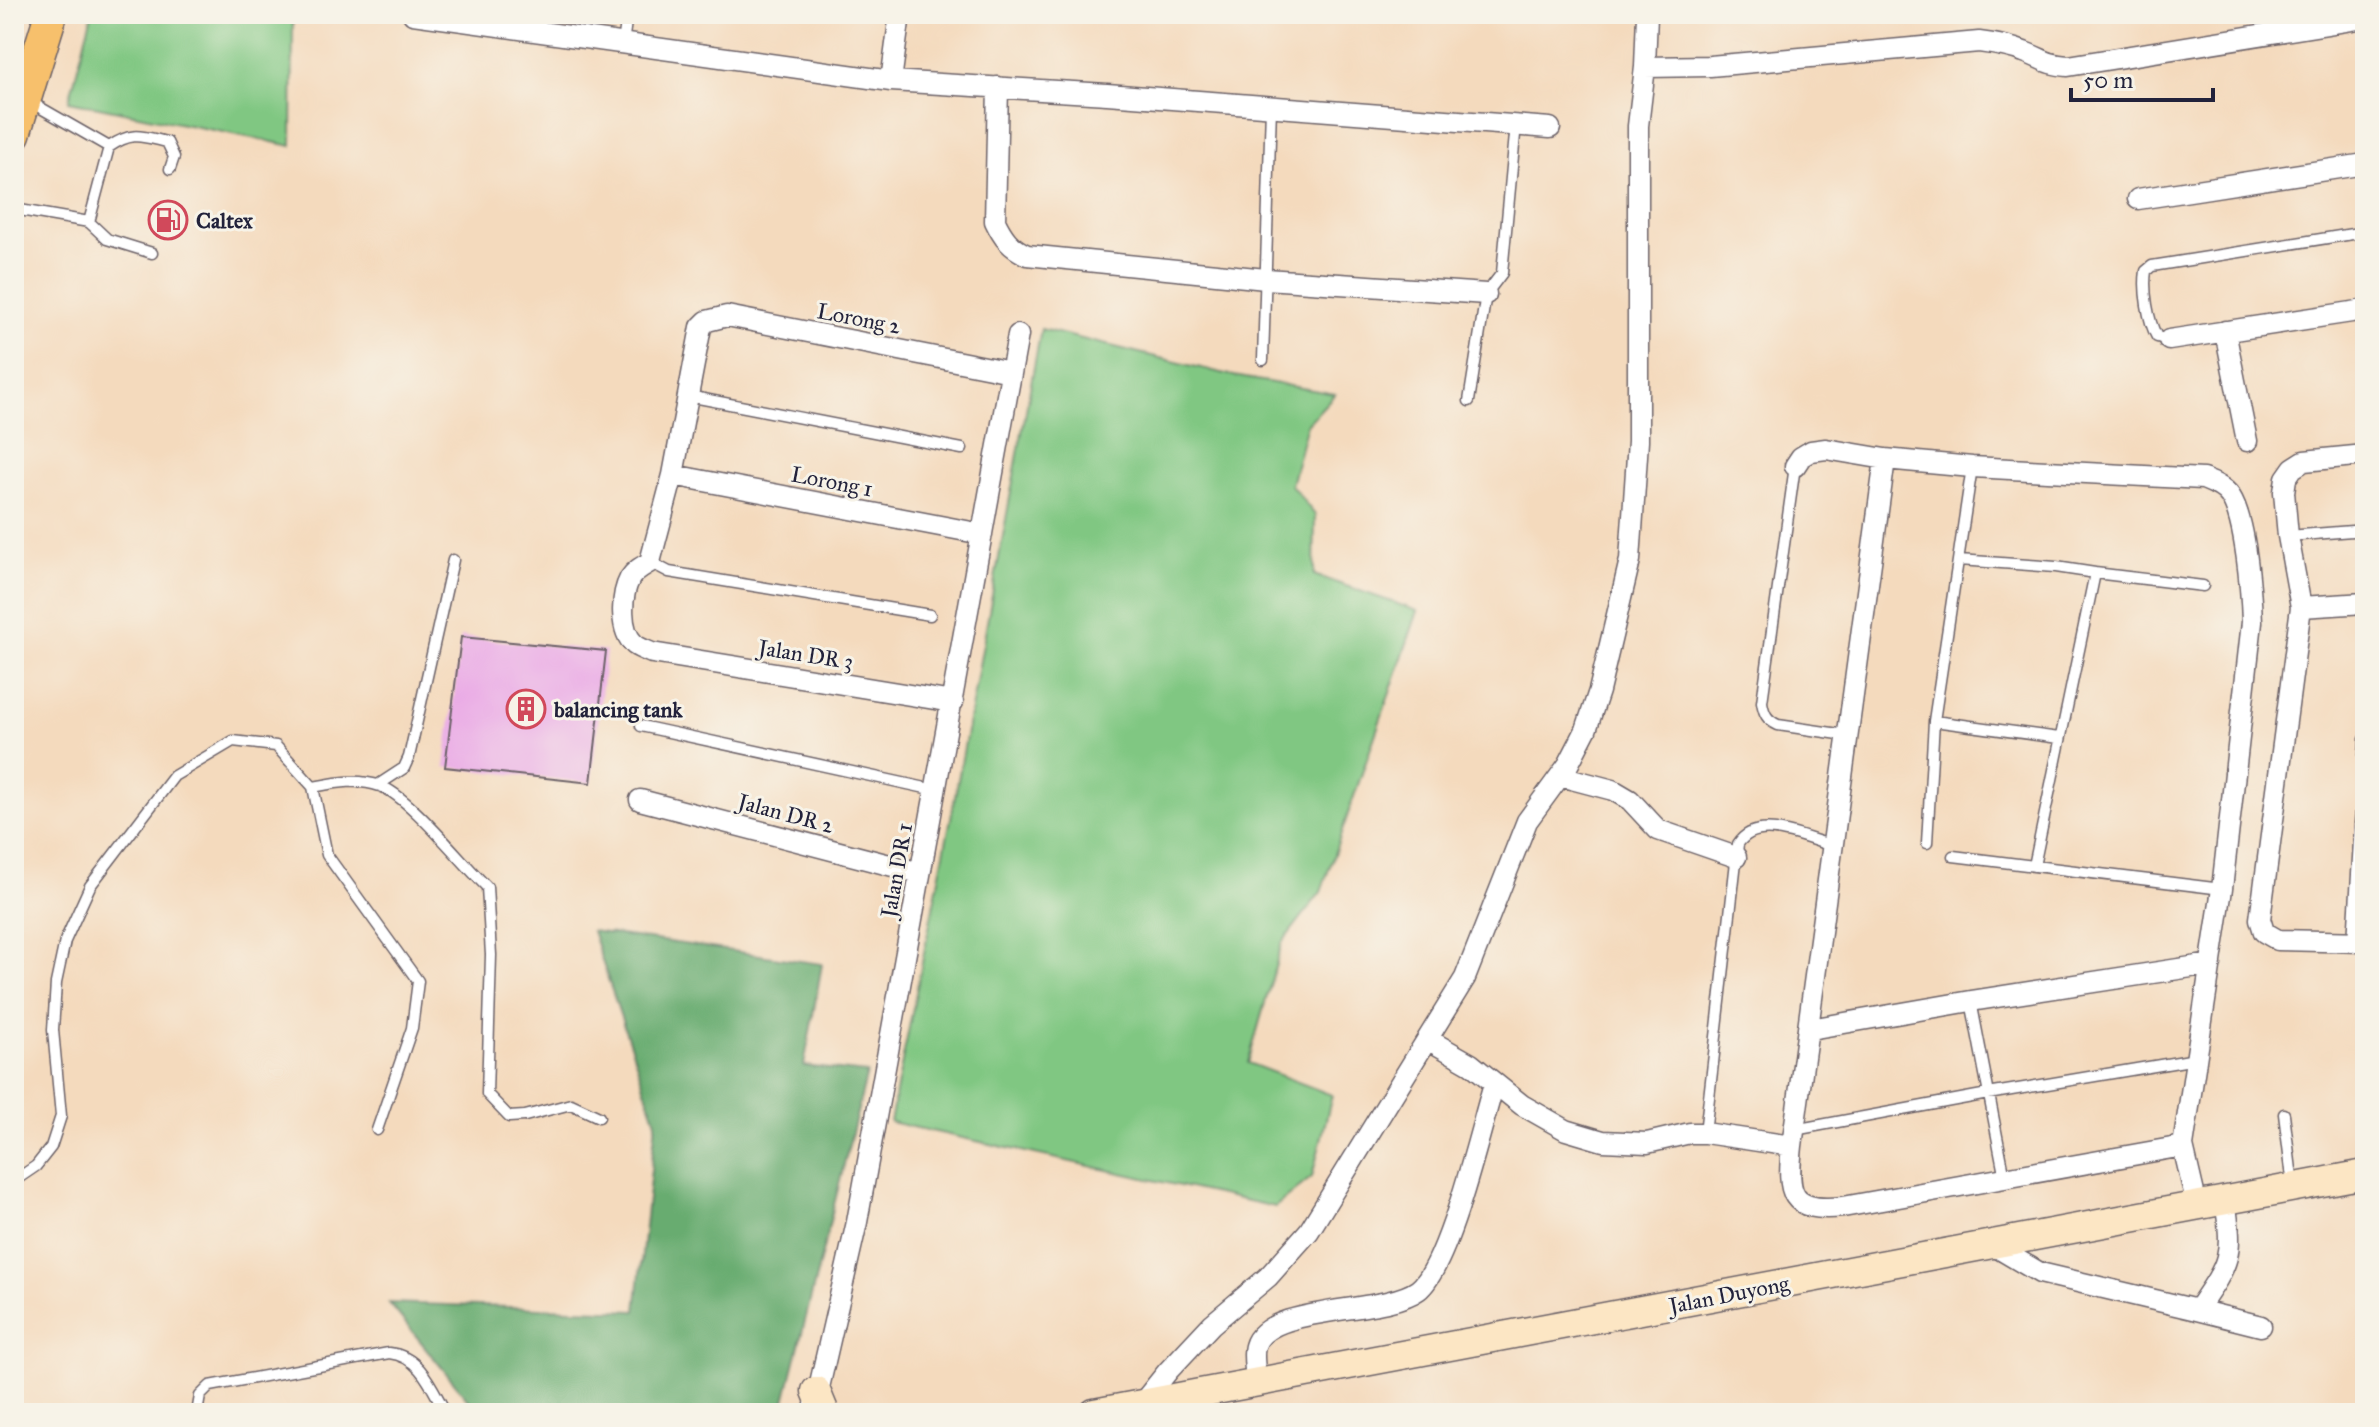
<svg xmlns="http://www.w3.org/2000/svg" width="2379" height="1427" viewBox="0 0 2379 1427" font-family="'IM FELL Great Primer',serif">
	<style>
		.green { fill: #80c782; stroke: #51745e; stroke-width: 2 }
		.forest { fill: #68ac70; stroke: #456756; stroke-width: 2 }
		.building { fill: #eaabe6 }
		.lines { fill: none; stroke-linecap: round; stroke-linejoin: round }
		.service-casing { stroke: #6c6268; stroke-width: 13 }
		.minor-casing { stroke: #6c6268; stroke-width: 23 }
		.secondary-casing { stroke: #6c6268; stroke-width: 31 }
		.primary-casing { stroke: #6c6268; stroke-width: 35 }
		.service { stroke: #fff; stroke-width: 10 }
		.minor { stroke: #fff; stroke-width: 20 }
		.secondary { stroke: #fce6c4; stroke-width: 28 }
		.primary { stroke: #f7c06c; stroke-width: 32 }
		.labels { text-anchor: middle; stroke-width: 6; stroke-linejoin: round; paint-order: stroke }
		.poi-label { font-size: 22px; font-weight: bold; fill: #22223b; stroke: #f7f3e8; text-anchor: start }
		.street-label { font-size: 22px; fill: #22223b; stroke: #f7f3e8 }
	</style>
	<rect width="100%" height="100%" fill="#f7f3e8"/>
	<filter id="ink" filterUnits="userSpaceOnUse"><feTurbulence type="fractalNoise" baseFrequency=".0125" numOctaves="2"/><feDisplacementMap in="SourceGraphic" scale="16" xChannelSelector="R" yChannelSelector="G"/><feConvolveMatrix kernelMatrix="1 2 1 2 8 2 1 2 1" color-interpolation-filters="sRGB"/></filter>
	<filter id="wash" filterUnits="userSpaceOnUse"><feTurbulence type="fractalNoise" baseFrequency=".006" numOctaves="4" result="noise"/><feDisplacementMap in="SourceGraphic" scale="32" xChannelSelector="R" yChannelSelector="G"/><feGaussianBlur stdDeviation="1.8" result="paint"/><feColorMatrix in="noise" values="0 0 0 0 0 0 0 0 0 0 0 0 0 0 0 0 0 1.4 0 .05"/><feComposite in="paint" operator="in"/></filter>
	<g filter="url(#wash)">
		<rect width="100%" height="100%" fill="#f4dabd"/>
		<!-- green -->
		<path class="green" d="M92,14H293L292,146L69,101Z
			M1041,329L1234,376L1335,394L1307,424L1291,485L1315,515L1314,575L1418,611L1321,892L1282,943L1248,1063L1332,1095L1312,1177L1275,1207L890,1122L951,818Z"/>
		<!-- forest -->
		<path class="forest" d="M592,931L822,964L804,1066L867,1073L782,1413H479L389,1303L636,1311L656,1122Z"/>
		<g id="blocks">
			<!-- building -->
			<path class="building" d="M461,637L606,651L591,783L445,767Z"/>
		</g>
	</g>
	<g filter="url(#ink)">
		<use href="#blocks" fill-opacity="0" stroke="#6c6268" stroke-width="2"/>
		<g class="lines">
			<!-- service casing -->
			<g class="service-casing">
				<path id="service" d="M623,44L627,14
					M109,147C132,131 141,136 167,142L174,157L170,169
					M14,209L89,222L109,147L27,100
					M89,222L107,239L152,253
					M2169,340L2157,337C2148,321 2143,290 2146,271L2152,266L2365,232
					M1263,360L1271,107
					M688,396L962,449
					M1469,401L1486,294L1502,273L1516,124
					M1795,466L1762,702C1764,714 1767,720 1778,725L1846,735
					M2288,536L2365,530
					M1959,560L2056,567L2095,573L2034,866
					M650,562L669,572L930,615
					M2095,573L2203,586
					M1934,721L2059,738
					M641,726L935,790
					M378,785L404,768L409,757L453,560
					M313,787C335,783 357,778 380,786C408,795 462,863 487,887L491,955L487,1094L509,1117L525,1116L571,1104L599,1117
					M1927,843L1934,721L1972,467
					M1953,856L2222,889
					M2353,942L2365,739
					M1971,1001L2005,1178
					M2284,1114L2293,1186
					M1794,1130L1988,1094L2196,1059
					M1705,1133L1738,844C1757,814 1806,839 1833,846
					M14,1181L36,1166L51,1147L61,1116L53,1030L56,983L65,941L90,886L174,776L233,741L276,746L313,787L327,855L418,981L412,1028L377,1130
					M197,1413L200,1396L210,1386L389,1353C421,1356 432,1389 446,1413"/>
			</g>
			<!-- minor casing -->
			<g class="minor-casing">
				<path id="minor" d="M413,14L891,81L1107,94L1550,128
					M1645,67L1710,66L1979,42C1995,44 2009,46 2024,52C2044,59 2044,64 2068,66L2365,18
					M891,81L900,14
					M998,87L995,221C1003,238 1010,247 1027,255L1266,279L1486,294
					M2138,199L2365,164
					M2225,331L2247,441
					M2169,340L2365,310
					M2365,455L2304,461L2293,468L2286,478L2284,492L2288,536L2301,607L2260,919L2264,932L2278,940L2365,942
					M1885,459L1792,1146C1787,1193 1789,1213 1843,1207L2183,1146
					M1795,466L1801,457L1811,451L1826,449L1885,459L1972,467L2203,479C2213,483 2224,487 2230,496C2246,520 2251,592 2252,622L2222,889L2183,1146L2197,1206
					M673,475L982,534
					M2301,607L2365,603
					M953,702L652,653C647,651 639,648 635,645C619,631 621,595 630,578C635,570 642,567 650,562L673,475L701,327L707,321L727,316L1011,372
					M1560,776L1613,790L1630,800L1658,830L1736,857
					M640,800L920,873
					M1810,1029L1971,1001L2211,964
					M1429,1040L1471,1064L1522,1105L1566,1130L1603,1141L1647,1143L1690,1133H1705L1792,1146
					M1991,1244L2040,1273L2197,1310C2229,1263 2234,1258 2225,1200
					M2197,1310L2261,1326
					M1256,1382C1256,1372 1252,1356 1255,1346C1267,1304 1384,1315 1418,1290C1449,1267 1481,1126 1494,1084
					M815,1405L857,1222L1018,335
					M1140,1406L1168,1371L1212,1324L1268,1277L1309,1231L1465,978L1527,821L1568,765L1586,730L1599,691L1630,560L1638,441V126L1645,67L1647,14"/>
			</g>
			<!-- secondary casing -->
			<g class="secondary-casing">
				<path id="secondary" d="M816,1391L825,1413
					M1094,1413L2365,1174"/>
			</g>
			<!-- primary casing -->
			<g class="primary-casing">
				<path id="primary" d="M14,134L51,14"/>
			</g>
			<!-- service -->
			<use href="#service" class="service"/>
			<!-- minor -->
			<use href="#minor" class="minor"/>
			<!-- secondary -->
			<use href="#secondary" class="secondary"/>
			<!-- primary -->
			<use href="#primary" class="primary"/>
		</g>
	</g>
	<!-- icons -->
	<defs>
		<g id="fuel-ring" transform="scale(2)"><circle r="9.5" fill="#f7f3e8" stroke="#d1495b" stroke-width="1.5"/><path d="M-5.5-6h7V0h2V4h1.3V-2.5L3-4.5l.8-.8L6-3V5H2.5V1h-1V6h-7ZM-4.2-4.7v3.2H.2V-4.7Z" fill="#d1495b"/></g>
		<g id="building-ring" transform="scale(2)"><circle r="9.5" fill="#f7f3e8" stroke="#d1495b" stroke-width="1.5"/><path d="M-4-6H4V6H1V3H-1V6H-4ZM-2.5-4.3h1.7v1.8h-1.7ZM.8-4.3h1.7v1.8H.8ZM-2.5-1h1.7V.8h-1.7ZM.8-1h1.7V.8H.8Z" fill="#d1495b"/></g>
	</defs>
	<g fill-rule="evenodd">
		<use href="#fuel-ring" x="168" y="220"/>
		<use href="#building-ring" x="526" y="709"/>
	</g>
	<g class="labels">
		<!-- poi labels -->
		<g class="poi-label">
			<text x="196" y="228">Caltex</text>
			<text x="554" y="717">balancing tank</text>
		</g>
		<!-- street labels -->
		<g class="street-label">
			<text transform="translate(859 318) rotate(11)" y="8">Lorong 2</text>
			<text transform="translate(832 481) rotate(11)" y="8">Lorong 1</text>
			<text transform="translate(806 654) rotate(9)" y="8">Jalan DR 3</text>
			<text transform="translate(786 813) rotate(15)" y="8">Jalan DR 2</text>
			<text transform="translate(896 870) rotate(-80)" y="8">Jalan DR 1</text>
			<text transform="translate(1729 1294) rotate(-11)" y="8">Jalan Duyong</text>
		</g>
	</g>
	<!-- margin -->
	<rect width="2379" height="1427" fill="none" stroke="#f7f3e8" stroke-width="48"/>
	<!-- scale -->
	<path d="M2071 88v12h142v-12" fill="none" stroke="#22223b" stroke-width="4"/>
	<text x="2083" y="88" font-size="24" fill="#22223b" stroke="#f7f3e8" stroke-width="6" paint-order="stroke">50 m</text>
</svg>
